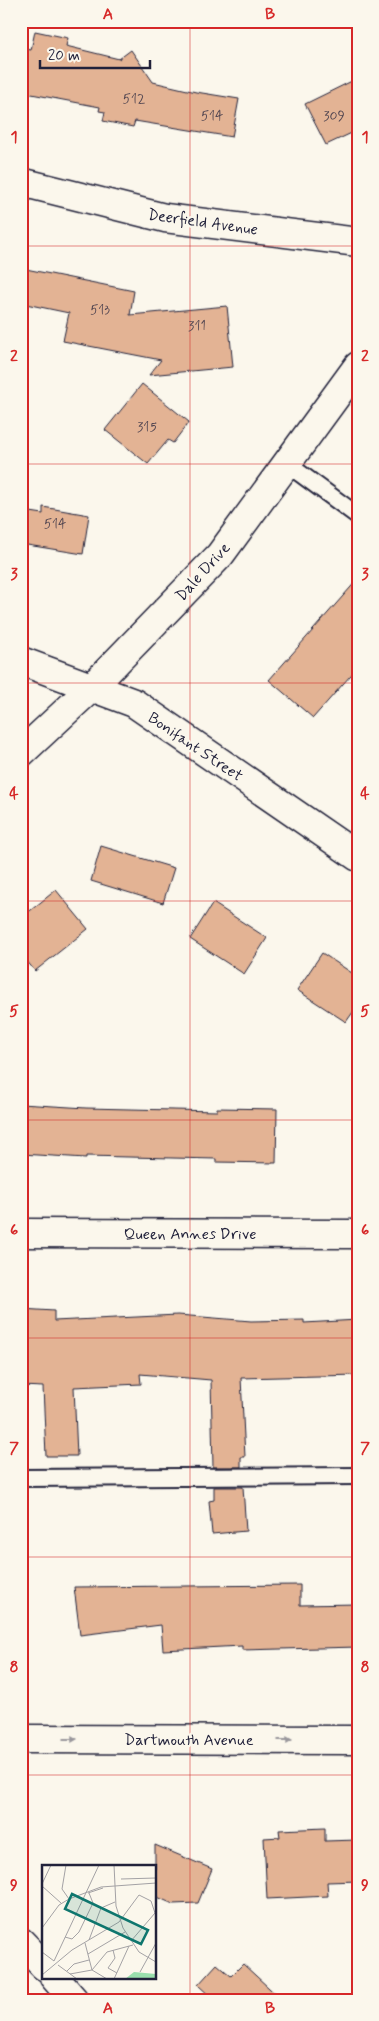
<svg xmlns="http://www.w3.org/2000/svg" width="379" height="2021" viewBox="0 0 379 2021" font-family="Mynerve,sans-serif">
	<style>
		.building { fill: #e3b394; stroke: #22223b }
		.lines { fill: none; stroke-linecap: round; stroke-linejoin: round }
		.service-casing { stroke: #22223b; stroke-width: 20 }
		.minor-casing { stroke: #22223b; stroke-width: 31 }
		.tertiary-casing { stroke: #22223b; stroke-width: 31 }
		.service { stroke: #fbf7ec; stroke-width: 16 }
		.minor { stroke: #fbf7ec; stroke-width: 28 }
		.tertiary { stroke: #fbf7ec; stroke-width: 28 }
		.oneway { fill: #99979c }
		.grid { fill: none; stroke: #d62828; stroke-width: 1; stroke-opacity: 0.55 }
		.labels { text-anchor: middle; stroke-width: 4.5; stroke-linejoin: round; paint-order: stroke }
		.number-label { font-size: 14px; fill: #524651 }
		.street-label { font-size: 16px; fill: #22223b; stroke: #fbf7ec }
		.inset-road { fill: none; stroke: #a4a2a5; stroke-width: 1 }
		.view { fill: #0f766e; fill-opacity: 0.15; stroke: #0f766e; stroke-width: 2.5 }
		.inset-edge { fill: none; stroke: #22223b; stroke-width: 2.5 }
		.neatline { fill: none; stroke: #d62828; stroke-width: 2 }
		.grid-label { font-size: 16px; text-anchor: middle; font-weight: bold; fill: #d62828 }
	</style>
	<rect width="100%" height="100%" fill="#fbf7ec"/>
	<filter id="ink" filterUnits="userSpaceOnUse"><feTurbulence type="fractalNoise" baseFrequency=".02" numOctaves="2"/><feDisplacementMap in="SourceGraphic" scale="10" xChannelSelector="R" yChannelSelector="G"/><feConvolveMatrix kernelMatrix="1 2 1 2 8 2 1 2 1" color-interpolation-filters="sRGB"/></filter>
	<g filter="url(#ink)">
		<!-- building -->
		<path class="building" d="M35,31L68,38L66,46L119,59L131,50L153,82L196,92L239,99L232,137L135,121L133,127L103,121L105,112L99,111L100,107L21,92V48L31,50Z
			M358,78V130L326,145L305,104Z
			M21,268L134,291L130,315L227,306L233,367L149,375L161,360L63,341L69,313L21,303Z
			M142,384L189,422L173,443L168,440L148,464L105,430Z
			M43,507L89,515L83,554L21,544L24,511L43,514Z
			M358,579V667L313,718L269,680Z
			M101,846L174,868L163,903L91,881Z
			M56,890L88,929L35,971L21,954V918Z
			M213,903L267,938L244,974L190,939Z
			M322,953L358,977V1005L346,1022L297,990Z
			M21,1104L86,1108L217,1111V1108L277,1109L276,1163L216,1162V1159L86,1156V1158L21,1154Z
			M21,1309L54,1311V1321L178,1315L251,1321L304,1320V1323L358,1320V1375L241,1378L245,1457H241V1467H213L211,1380L140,1374L141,1384L74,1387L77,1456H46L43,1387L21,1386Z
			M214,1487H243L246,1531L212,1534L209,1501L214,1500Z
			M300,1585V1605L358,1604V1647L242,1650V1646L163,1650L161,1625L80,1635L74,1587Z
			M325,1828V1841L358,1840V1881L327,1882L328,1896L267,1899L264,1838L280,1837L279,1830Z
			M155,1845L212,1869L198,1903L173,1904L155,1896Z
			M217,1964L231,1976L243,1964L282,2000H209L211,1997L198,1985Z"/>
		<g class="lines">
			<!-- service casing -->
			<g class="service-casing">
				<path id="service" d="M286,463L358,516
					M21,1478L358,1476"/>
			</g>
			<!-- minor casing -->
			<g class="minor-casing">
				<path id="minor" d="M21,182L165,218L358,242
					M21,661L134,703L358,857
					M21,1233L358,1234
					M21,1739L358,1740"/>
			</g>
			<!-- tertiary casing -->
			<g class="tertiary-casing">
				<path id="tertiary" d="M21,753L91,688L220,555L358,366
					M21,1942L44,1966
					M54,1977L74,2000"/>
			</g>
			<!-- service -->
			<use href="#service" class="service"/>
			<!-- minor -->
			<use href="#minor" class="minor"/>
			<!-- tertiary -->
			<use href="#tertiary" class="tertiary"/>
		</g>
		<!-- one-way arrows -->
		<defs><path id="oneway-solid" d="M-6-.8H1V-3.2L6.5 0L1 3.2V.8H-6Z" transform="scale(1.25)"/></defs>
		<g class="oneway">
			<use href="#oneway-solid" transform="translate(70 1739)"/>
			<use href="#oneway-solid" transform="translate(285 1740)"/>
		</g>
	</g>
	<!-- grid -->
	<path class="grid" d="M190,21V2000M21,246H358M21,464H358M21,683H358M21,901H358M21,1120H358M21,1338H358M21,1557H358M21,1775H358"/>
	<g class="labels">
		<!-- number labels -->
		<g class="number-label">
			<text x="134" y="103">512</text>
			<text x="212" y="120">514</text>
			<text x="334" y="120">309</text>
			<text x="100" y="314">513</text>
			<text x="197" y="330">311</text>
			<text x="147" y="431">315</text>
			<text x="55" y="528">514</text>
		</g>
		<!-- street labels -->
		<g class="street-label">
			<text transform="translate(203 221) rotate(8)" y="6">Deerfield Avenue</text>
			<text transform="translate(202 571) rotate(-48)" y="6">Dale Drive</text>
			<text transform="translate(196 746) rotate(34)" y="6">Bonifant Street</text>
			<text x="190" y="1239">Queen Annes Drive</text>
			<text x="189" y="1745">Dartmouth Avenue</text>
		</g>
	</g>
	<!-- overview -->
	<g transform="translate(42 1865)">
		<rect width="114" height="114" fill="#fbf7ec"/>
		<path d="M92,107L114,109V114H83Z" fill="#9ae0ad"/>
		<path class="inset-road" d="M24,0L20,24L27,34M72,0L74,41L81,63L97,87L114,97M79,14L114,13M0,19L9,0M0,21L19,38M46,28L61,23M0,63L17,40L27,34L59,22L114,18M23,72L30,74L37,67L51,38L47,28M47,75L59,43L73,37M89,76L113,48M43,78L50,105L65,114M71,85L73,93L66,103L75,108M0,87L12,96M46,89L83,67M12,96L57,0M16,100L35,114M25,106L32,99L47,95M98,107L114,78M28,109L50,105L65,87L91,80M0,110L30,85L77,57L97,30L109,36L113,48M72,114L87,81"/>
		<path class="view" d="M30,29L106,65L99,79L23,44Z"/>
		<rect width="114" height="114" class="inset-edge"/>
	</g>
	<!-- margin -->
	<rect width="379" height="2021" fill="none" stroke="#fbf7ec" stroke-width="55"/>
	<!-- scale -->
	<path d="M40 60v8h110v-8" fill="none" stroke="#22223b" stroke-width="2.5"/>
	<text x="48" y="60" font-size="15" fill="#22223b" stroke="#fbf7ec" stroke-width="4" paint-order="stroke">20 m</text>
	<rect x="28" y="28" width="324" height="1966" class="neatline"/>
	<g class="grid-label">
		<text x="108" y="19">A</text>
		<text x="270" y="19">B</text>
		<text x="14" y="142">1</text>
		<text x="365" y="142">1</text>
		<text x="14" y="361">2</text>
		<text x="365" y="361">2</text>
		<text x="14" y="579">3</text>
		<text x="365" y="579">3</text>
		<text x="14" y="798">4</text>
		<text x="365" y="798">4</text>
		<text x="14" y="1016">5</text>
		<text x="365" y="1016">5</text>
		<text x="14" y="1235">6</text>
		<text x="365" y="1235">6</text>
		<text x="14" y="1453">7</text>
		<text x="365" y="1453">7</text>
		<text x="14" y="1672">8</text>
		<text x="365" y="1672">8</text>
		<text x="14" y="1890">9</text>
		<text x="365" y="1890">9</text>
		<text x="108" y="2013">A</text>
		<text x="270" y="2013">B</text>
	</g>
</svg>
